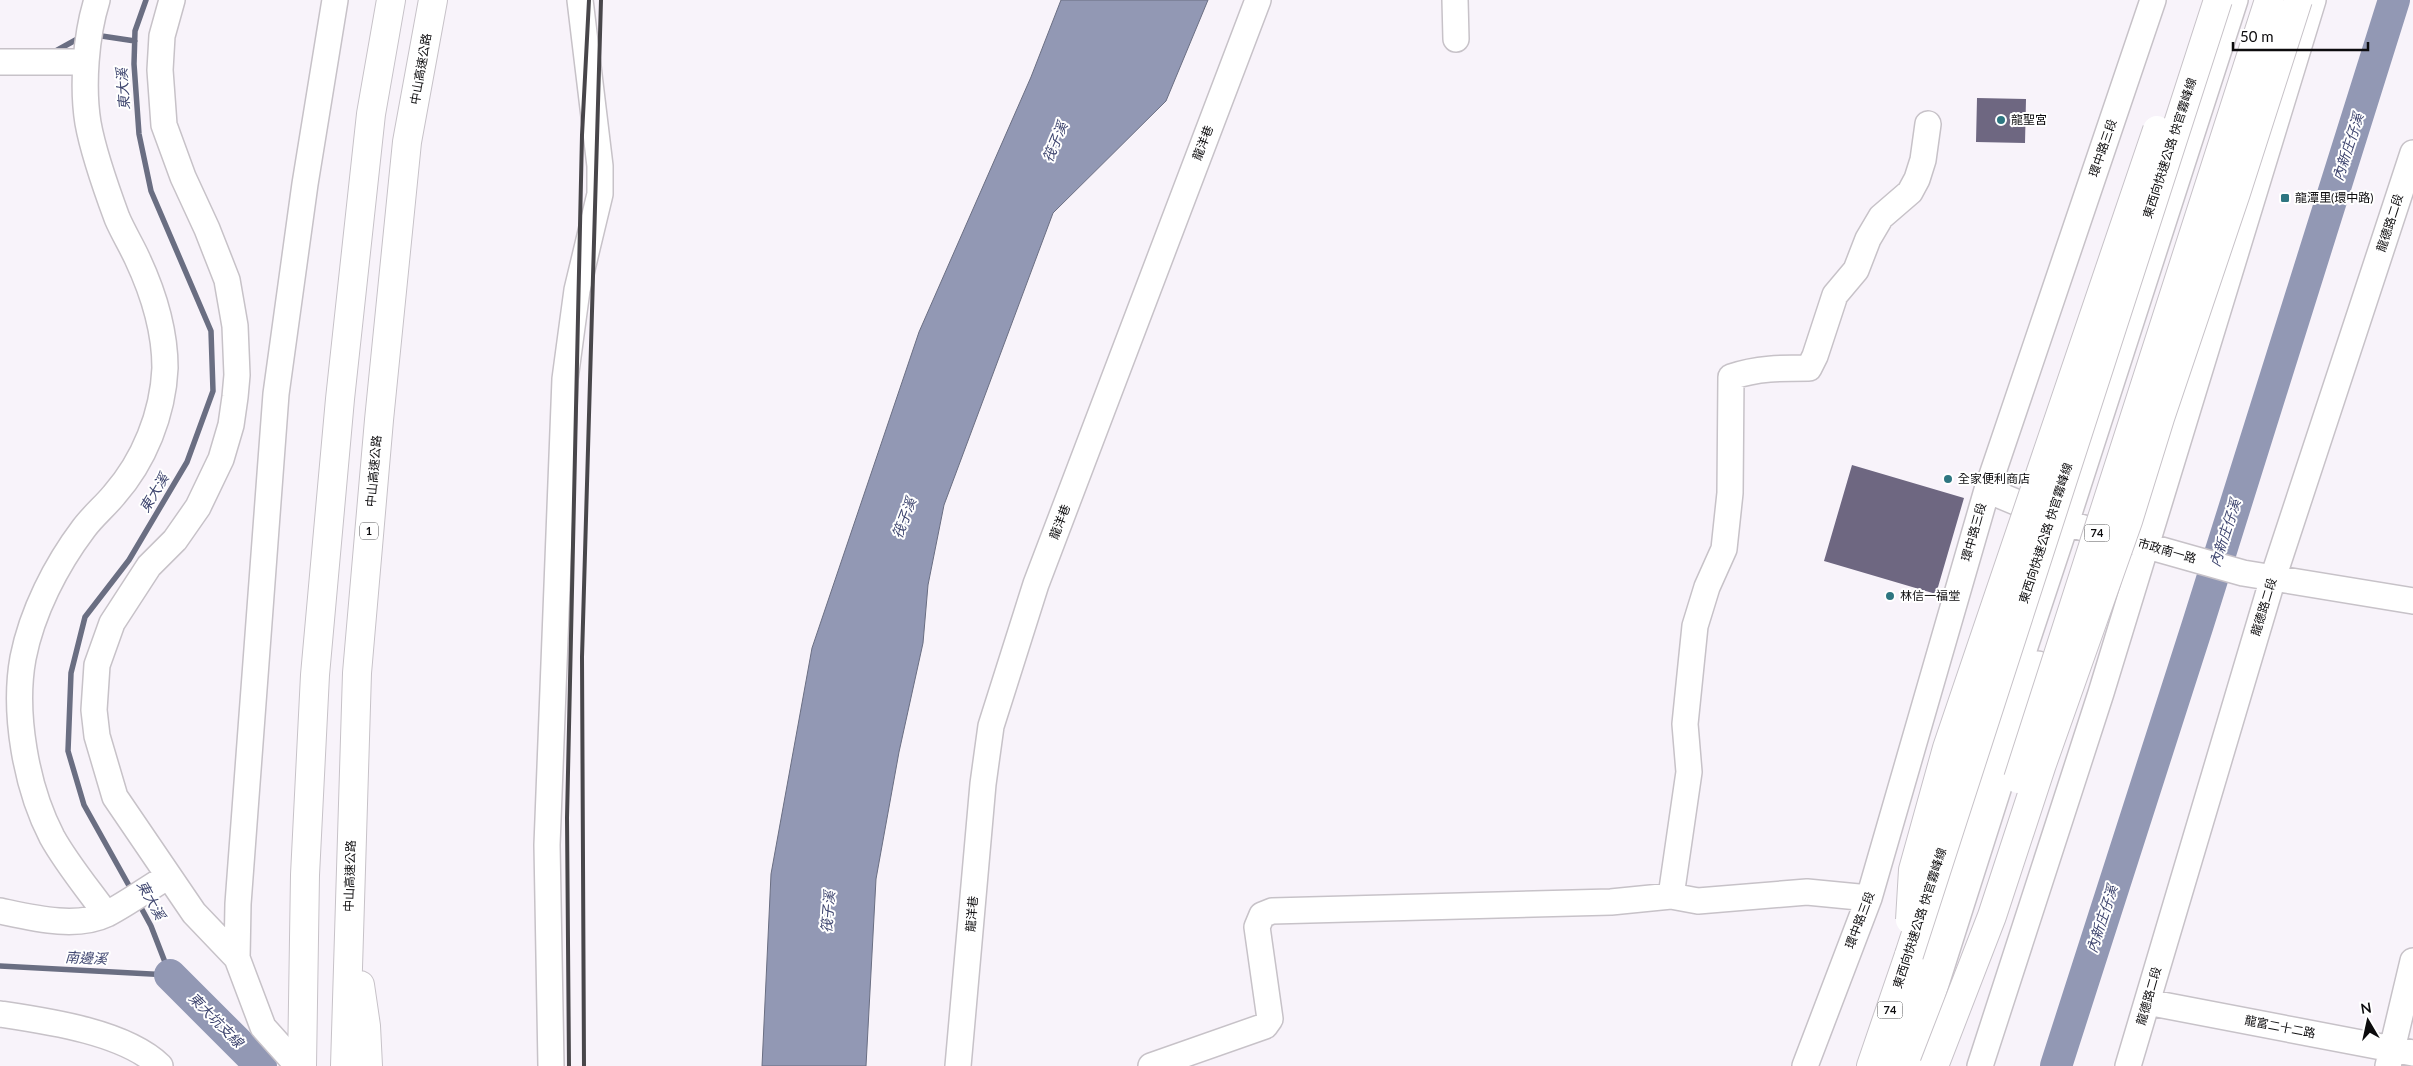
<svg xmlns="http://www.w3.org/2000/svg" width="2413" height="1066" viewBox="0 0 2413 1066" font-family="Lato,'Noto Sans TC',sans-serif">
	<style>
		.water { fill: #9298b4; stroke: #6a6e82 }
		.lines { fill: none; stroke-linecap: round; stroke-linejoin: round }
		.stream { stroke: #6a6e82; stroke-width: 5.5 }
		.river { stroke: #9298b4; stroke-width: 32 }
		.building { fill: #6e6781 }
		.minor-casing { stroke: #c7c2c8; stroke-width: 28 }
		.highway-casing { stroke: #c7c2c8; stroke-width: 30 }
		.minor { stroke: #fff; stroke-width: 25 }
		.highway { stroke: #fff; stroke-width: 28 }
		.rail { stroke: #48464a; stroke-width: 4 }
		.highway-bridge-casing { stroke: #c7c2c8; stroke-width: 30; stroke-linecap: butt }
		.highway-bridge { stroke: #fff; stroke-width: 28 }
		.poi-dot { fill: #2e7681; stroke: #fff; stroke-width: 2 }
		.labels { text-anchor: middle; stroke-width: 4; stroke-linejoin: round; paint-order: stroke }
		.shield { fill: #fff; stroke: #555456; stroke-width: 1 }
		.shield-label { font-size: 11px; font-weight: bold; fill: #0c0b0d }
		.street-label { font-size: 12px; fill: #0c0b0d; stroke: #fff }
		.poi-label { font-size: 12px; fill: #0c0b0d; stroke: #fff; text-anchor: start }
		.water-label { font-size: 14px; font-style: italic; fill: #3e456f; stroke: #fff }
	</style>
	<rect width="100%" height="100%" fill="#f8f3fa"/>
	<!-- water -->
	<path class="water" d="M1061,0H1208L1166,101L1053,213L944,505L928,585L923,643L899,752L876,879L866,1066H762L771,874L812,648L919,332L1031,77Z"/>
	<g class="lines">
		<!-- stream -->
		<path class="stream" d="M95,35L135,41
			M52,53L81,37
			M132,891L84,805L68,751L71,673L85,617L129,560L187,462L213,391L211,331L151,191L139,134L134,64L135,31L146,0
			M0,966L170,975L151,926L138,902"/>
		<!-- river -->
		<path class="river" d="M170,975L261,1066
			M2056,1066L2198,624L2394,0"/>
	</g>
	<!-- building -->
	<path class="building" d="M1977,98L2026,99L2025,143L1976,142Z
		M1852,465L1964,498L1936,594L1824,561Z"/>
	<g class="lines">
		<!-- minor casing -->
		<g class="minor-casing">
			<path id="minor" d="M97,0C86,35 82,86 88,123C93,151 107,191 117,218C123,232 131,245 137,258C153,292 165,330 165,368C163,414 144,461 114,495C105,506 93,516 84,528C56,565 32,612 23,658C13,713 26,787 52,837C67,864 88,889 106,914
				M172,0L162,36L160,70L164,125L183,177L207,229L227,280L235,326L237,375L235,397L231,425L221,459L198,507L175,540L149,566L112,623L97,665L94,710L97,736L115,797L194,913L237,958L263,1027L298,1066
				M1455,0L1456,39
				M0,62H86
				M1987,490L2066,523L2243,573L2413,601
				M1671,896L1689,772L1685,724L1695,626L1707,587L1724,549L1730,493L1731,377C1757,368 1782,368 1809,368L1815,356L1835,295L1856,270L1868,239L1881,217L1910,192L1917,179L1923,160L1928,124
				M0,911C33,918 76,929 107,914C128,903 147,889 167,877
				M237,958L238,904L276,394L305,184L335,0
				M2147,1002L2413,1053
				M0,1014C47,1021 125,1032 160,1066
				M551,1066L547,845L565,379L577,290L600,194V166L580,0
				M958,1066L983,784L991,726L1036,584L1258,0
				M1151,1066L1265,1026L1270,1019L1257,927L1262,915L1272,911L1611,902L1671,896L1698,901L1807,892L1869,898
				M1805,1066L1869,898L1987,490L2153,0
				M1886,1066L2062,535L2235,0
				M1908,1066L1921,1031L2038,664
				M1980,1066L2101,693L2313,0
				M2128,1066L2273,578L2413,153
				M2388,1066L2413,961"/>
		</g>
		<!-- highway casing -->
		<g class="highway-casing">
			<path id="highway" d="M360,985L366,1026L368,1066
				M302,1066L305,875L315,675L340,399L371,114L391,0
				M345,1066L357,673L379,420L407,142L433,0
				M1871,1066L1909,955"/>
		</g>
		<!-- minor -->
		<use href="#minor" class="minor"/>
		<!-- highway -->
		<use href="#highway" class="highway"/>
		<!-- rail -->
		<path class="rail" d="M569,1066L567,818L582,135L589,0
			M584,1066L582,657L601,0"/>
		<!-- highway-bridge casing -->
		<g class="highway-bridge-casing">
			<path id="highway-bridge" d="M2018,779L2269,0
				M1910,920L1913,870L1947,748L2157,130
				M1909,955L2218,0
				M1934,1066L1992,916L2042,764L2128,521L2160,418L2236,193L2298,0"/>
		</g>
		<!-- highway-bridge -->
		<use href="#highway-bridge" class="highway-bridge"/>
	</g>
	<!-- markers -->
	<g class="poi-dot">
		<circle cx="2001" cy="120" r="5"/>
		<rect x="2280" y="193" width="10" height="10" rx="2.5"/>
		<circle cx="1948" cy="479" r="5"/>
		<circle cx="1890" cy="596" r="5"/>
	</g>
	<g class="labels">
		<!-- shield labels -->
		<g class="shield">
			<rect x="360" y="522.5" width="18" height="17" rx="4"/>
			<rect x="2084.5" y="524.5" width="25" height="17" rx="4"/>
			<rect x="1877.5" y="1001.5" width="25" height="17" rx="4"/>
		</g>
		<g class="shield-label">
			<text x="369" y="535">1</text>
			<text x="2097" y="537">74</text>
			<text x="1890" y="1014">74</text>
		</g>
		<!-- street labels -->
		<g class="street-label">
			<text transform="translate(421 69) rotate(-80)" y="4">中山高速公路</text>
			<text transform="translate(1203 143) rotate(-69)" y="4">龍洋巷</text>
			<text transform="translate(2103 148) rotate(-71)" y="4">環中路三段</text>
			<text transform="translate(2170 148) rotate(-72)" y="4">東西向快速公路 快官霧峰線</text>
			<text transform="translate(2390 223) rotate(-72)" y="4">龍德路二段</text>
			<text transform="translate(374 471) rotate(-85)" y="4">中山高速公路</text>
			<text transform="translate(1060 522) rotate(-69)" y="4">龍洋巷</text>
			<text transform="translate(1974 532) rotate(-74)" y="4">環中路三段</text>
			<text transform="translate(2046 533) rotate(-72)" y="4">東西向快速公路 快官霧峰線</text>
			<text transform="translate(2167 551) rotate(16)" y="4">市政南一路</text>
			<text transform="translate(2264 607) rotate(-73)" y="4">龍德路二段</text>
			<text transform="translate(350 876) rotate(-88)" y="4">中山高速公路</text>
			<text transform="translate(972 914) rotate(-85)" y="4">龍洋巷</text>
			<text transform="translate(1920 918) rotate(-72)" y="4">東西向快速公路 快官霧峰線</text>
			<text transform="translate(1860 920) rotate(-69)" y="4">環中路三段</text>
			<text transform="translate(2149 996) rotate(-74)" y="4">龍德路二段</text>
			<text transform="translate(2280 1027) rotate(11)" y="4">龍富二十二路</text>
		</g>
		<!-- poi labels -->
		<g class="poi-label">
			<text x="2011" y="124">龍聖宮</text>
			<text x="2295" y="202">龍潭里(環中路)</text>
			<text x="1958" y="483">全家便利商店</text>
			<text x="1900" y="600">林信一福堂</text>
		</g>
		<!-- water labels -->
		<g class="water-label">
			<text transform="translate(123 89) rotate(-94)" y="5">東大溪</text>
			<text transform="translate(1055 142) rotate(-67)" y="5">筏子溪</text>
			<text transform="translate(2348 147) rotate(-72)" y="5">內新庄仔溪</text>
			<text transform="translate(154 493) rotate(-59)" y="5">東大溪</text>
			<text transform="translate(904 518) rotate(-69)" y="5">筏子溪</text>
			<text transform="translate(2225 533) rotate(-72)" y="5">內新庄仔溪</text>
			<text transform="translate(151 900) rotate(61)" y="5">東大溪</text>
			<text transform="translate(828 912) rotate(-85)" y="5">筏子溪</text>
			<text transform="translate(2102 919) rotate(-72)" y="5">內新庄仔溪</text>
			<text transform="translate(86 958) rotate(3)" y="5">南邊溪</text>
			<text transform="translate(216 1020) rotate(45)" y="5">東大坑支線</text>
		</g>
	</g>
	<!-- north arrow -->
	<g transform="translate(2368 1021) rotate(351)" stroke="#ffffff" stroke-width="4" paint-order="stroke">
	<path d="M0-4L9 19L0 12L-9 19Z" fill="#0c0b0d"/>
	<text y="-8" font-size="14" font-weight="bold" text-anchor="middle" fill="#0c0b0d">N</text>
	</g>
	<!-- scale -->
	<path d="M2233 42v8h135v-8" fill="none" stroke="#0c0b0d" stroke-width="2.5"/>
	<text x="2240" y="42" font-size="15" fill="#0c0b0d" stroke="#ffffff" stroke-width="4" paint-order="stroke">50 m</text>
</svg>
